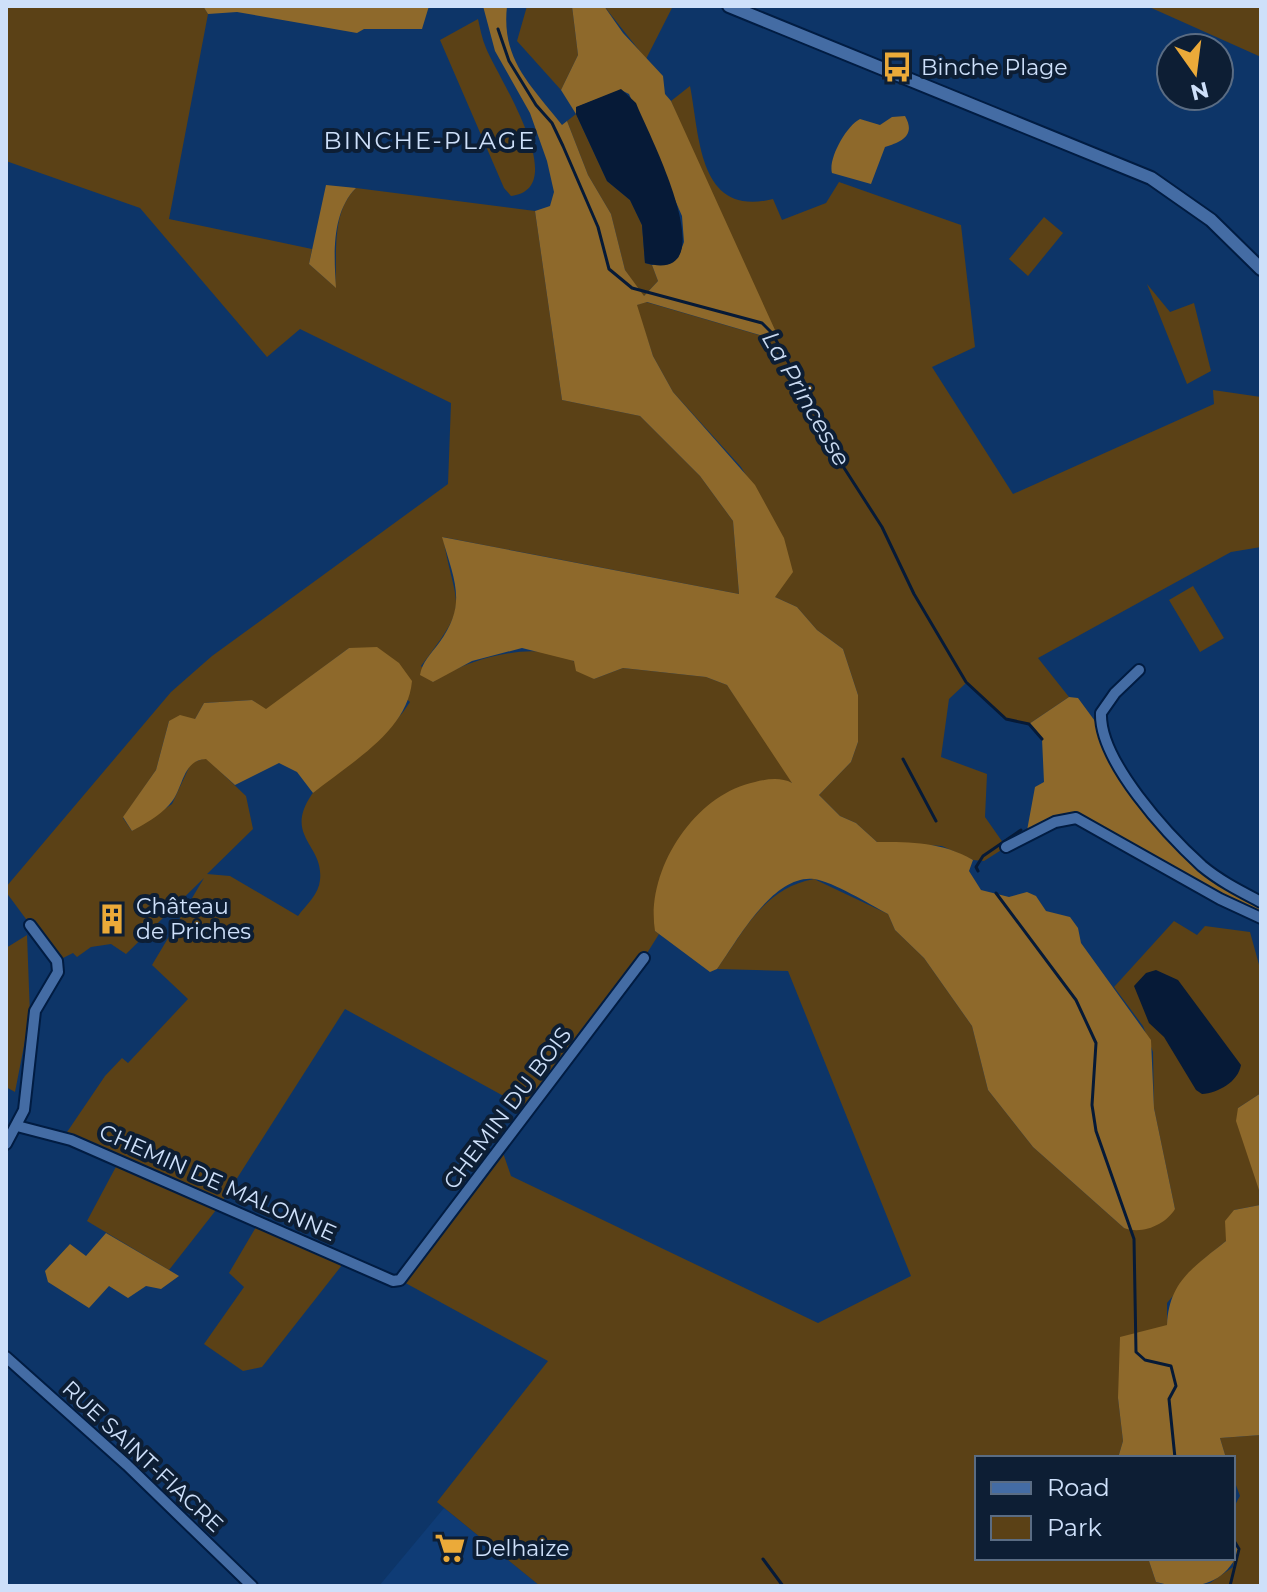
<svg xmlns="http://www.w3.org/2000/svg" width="1267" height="1592" viewBox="0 0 1267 1592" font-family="Montserrat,sans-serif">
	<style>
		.built { fill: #0f3c76 }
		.green { fill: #5b4116; fill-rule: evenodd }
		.forest { fill: #8e692b }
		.water { fill: #061a37 }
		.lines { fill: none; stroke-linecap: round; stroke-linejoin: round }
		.stream { stroke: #061a37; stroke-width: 3 }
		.minor-casing { stroke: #011c42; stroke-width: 14 }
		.tertiary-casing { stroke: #011c42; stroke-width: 16 }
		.minor { stroke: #446ca4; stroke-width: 10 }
		.tertiary { stroke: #446ca4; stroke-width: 12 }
		.labels { text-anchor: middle; stroke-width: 8; stroke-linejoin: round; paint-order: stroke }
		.poi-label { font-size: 22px; fill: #cee0fa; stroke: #0d1e34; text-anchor: start }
		.street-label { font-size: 22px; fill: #cee0fa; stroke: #0d1e34 }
		.neighbourhood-label { font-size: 24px; letter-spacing: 2px; fill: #cee0fa; stroke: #0d1e34 }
		.water-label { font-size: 24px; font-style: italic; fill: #c9daf1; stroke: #0d1e34 }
	</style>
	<rect width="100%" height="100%" fill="#0d3568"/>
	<!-- built -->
	<path class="built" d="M444,1508L540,1586H379Z"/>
	<!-- green -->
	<path class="green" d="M6,6H203L208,14L169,219L312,249L309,264L335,287C338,255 330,214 356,188L535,211L562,400L640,416L700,476L733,521L739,594L443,537C456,612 472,599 421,666L433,682C467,659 537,638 575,662C582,666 588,674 594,679L623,668L706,677L727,685L790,776L792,784L655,931L659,934L644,958L531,1111L345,1009L220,1205L169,1270L87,1221L119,1161L63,1138L105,1076L122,1058L128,1063L188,999L152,965L204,878L126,954L111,944L91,947L77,957L73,953L57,961L6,892V887L171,692L212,656L448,484L451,403L300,329L267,357L140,208L6,161ZM349,648L410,702C392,730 366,749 340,770C332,777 319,785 312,794C283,837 324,844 320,880C319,894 306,905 298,916L230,876L207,874L253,829L246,796L206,758L191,763L172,804L132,831L123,818L156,770L169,721L195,719L204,703L252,700L266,710Z
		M527,6H572L578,55L561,90L517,41Z
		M604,6H673L646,59Z
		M1147,6H1261V57Z
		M478,19C480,28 482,39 486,48C497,76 573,189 511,196L504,188L440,40Z
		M690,86C700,137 698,218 773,199L782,220L826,203L839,182L961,225L975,347L932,367L1013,494L1214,404L1213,390L1261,397V547L1231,552L1038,658L1069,697L1029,724L1006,719L966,683L949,699L941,757L987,774L985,817L1006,847L984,861L973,860L942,846L877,842L856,823L840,816L819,795L851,762L858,742V695L843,649L817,630L797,607L775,597L768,511L741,467L673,392L653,356L636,305L646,302L766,337L671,101Z
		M576,114L607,181L630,200L642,225L645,263L652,265L658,281L643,297L625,270L611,214L588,175L567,121Z
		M1044,217L1063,233L1028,276L1009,259Z
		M1147,284L1170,312L1194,303L1211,371L1187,384Z
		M1193,586L1224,638L1200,652L1169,600Z
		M814,879L888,914L895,930L924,958L972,1026L988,1090L1033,1147L1124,1228L1175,1209L1154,1108L1153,1052L1143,1026L1114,987L1174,921L1197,935L1205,926L1250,932L1261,972V1093L1238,1108L1261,1196L1260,1205L1234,1210L1226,1241L1204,1259L1167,1303V1325L1118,1398L1123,1441L1118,1458H977V1558H1148L1156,1582L1168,1586H540L437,1502L548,1361L400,1280L502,1150L511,1176L818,1323L911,1276L788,971L717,969C744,931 764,888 814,879Z
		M27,935L30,1015L15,1092L6,1087V948Z
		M259,1222L346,1260L262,1367L243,1371L204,1344L244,1287L229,1273Z
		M1261,1435V1586H1197L1210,1583L1233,1567C1235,1544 1226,1517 1240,1496L1233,1477V1458H1226L1220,1438Z"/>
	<!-- forest -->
	<path class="forest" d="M203,6H429L422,29H364L357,33L237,12L208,14Z
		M483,6H507C501,60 531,85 562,125L567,121L588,175L611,214L625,270L644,296L658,281L652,265L678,258L684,242L682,216L629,94L621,90L577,107L576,114L561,90L578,55L572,6H604L623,33L663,76L665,94L671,101L775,330L767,337L647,302L637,305L653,356L673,392L755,485L784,538L793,572L775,597L797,607L817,630L843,649L858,695V742L851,762L819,795L840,816L856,823L877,842C912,842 942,842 973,860L969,871L981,890L1009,897L1027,892L1036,896L1046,911L1070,917L1078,928L1081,943L1151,1040L1154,1108L1175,1209C1166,1224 1143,1235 1124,1228L1033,1147L988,1090L972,1026L924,958L895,930L888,914C869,904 834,882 814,879C773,874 737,941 717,969L710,972L655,931C645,870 695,794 755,782C767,779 781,777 792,783L727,685L706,677L623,668L594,679L576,671L574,661L522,648L472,661L433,682L420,675C422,662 431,654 439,643C468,604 454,580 442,537L739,594L733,521L700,476L640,416L562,400L535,211L550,206L554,192L547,161L530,113L495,51Z
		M905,116C916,135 902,142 885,147L871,184L832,173C828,159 846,126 860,119L880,125L892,117Z
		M326,185L356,188C331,213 334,256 336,288L309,264Z
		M377,647L399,663L412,681C408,731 350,763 313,793L297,772L279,763L235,785L206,759C181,760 184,790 169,805C159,816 145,824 132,831L123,817L156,770L169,721L180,715L195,719L204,703L252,700L266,709L349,648Z
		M1069,697L1078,698L1103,732L1131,784L1203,867L1261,902V918L1076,818L1026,836L1035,787L1044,782L1042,739L1029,724Z
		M1261,1093V1196L1236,1121L1238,1108Z
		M1261,1200V1435L1220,1438L1226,1458H1118L1123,1441L1118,1398L1120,1337L1167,1325C1169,1281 1194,1267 1226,1241L1225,1221L1234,1210L1260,1205Z
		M106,1233L169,1270L179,1276L161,1289L146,1286L128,1298L109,1286L89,1308L48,1282L45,1271L70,1244L86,1256Z
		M1233,1539L1239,1549C1227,1586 1191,1592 1156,1582L1148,1558H1233Z"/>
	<!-- water -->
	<path class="water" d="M621,89L636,103C646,129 730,287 645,263L642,225L630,200L607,181L576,114V107Z
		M1156,970L1178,980L1241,1065C1238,1082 1218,1093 1202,1094L1196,1090L1164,1037L1149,1023L1134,986L1146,973Z"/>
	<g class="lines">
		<!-- stream -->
		<path class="stream" d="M498,29L509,61L536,105L552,123L563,146L598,227L609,269L632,288L762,323L772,333L815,410L830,446L882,527L914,594L966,682L1006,719L1029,724L1042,739
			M903,759L936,821
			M978,871L976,867L983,856L1021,830
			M996,893L1076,1000L1096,1043L1092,1105L1096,1131L1134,1239L1136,1352L1145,1360L1171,1366L1176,1386L1169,1399L1175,1458
			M763,1559L783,1586
			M1230,1586L1239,1549L1233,1539"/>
		<!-- minor casing -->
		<g class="minor-casing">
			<path id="minor" d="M1139,670L1115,693L1101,713C1099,761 1168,835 1202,866C1220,881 1240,891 1261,902
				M1006,847L1055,822L1076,818L1220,899L1261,918
				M17,1126L71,1140L393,1281L400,1280L644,958
				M6,1144L24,1110L35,1011L58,972L57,961L30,925
				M6,1357L127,1465L252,1586"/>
		</g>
		<!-- tertiary casing -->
		<g class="tertiary-casing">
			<path id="tertiary" d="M729,6L1151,178L1211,220L1261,269"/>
		</g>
		<!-- minor -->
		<use href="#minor" class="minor"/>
		<!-- tertiary -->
		<use href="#tertiary" class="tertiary"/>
	</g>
	<!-- icons -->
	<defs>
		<g id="bus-bare" transform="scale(2.4)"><path d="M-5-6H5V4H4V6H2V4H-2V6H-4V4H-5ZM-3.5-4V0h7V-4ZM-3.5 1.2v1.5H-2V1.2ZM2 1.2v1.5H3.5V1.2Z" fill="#ebaa39" stroke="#0d1e34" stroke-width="2.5" paint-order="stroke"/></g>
		<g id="building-bare" transform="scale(2.4)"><path d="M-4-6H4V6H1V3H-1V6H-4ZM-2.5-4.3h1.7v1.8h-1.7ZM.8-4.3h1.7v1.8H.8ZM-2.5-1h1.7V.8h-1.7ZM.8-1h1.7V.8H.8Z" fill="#ebaa39" stroke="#0d1e34" stroke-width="2.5" paint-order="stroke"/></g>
		<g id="supermarket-bare" transform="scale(2.4)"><path d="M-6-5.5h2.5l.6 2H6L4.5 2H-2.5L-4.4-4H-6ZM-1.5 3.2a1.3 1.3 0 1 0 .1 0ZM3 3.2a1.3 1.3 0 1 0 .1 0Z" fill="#ebaa39" stroke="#0d1e34" stroke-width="2.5" paint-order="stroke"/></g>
	</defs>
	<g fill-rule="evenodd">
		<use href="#bus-bare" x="897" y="67"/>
		<use href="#building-bare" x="112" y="919"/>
		<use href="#supermarket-bare" x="450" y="1548"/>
	</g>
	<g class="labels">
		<!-- poi labels -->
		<g class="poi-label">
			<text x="921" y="75">Binche Plage</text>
			<text x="136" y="914">Château<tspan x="136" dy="25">de Priches</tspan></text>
			<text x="474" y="1556">Delhaize</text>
		</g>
		<!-- street labels -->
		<g class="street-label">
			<text transform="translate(507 1108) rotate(-53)" y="8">CHEMIN DU BOIS</text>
			<text transform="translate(218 1182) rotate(24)" y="8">CHEMIN DE MALONNE</text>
			<text transform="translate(143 1456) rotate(43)" y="8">RUE SAINT-FIACRE</text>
		</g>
		<!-- neighbourhood labels -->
		<g class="neighbourhood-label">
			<text x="430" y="149">BINCHE-PLAGE</text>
		</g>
		<!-- water labels -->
		<g class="water-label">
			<text transform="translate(806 399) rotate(60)" y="8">La Princesse</text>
		</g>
	</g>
	<!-- border -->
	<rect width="1267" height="1592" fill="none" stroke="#cee0fa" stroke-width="16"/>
	<!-- legend -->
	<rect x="975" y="1456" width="260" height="104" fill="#0d1e34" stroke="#5a6c83" stroke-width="2"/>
	<rect x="991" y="1482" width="40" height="12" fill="#446ca4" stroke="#5a6c83" stroke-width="2"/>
	<text x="1047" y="1496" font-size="24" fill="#cee0fa">Road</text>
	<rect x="991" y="1516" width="40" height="24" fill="#5b4116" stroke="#5a6c83" stroke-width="2"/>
	<text x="1047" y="1536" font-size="24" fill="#cee0fa">Park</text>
	<!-- north arrow -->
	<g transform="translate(1195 72) rotate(166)"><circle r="38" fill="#0d1e34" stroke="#5a6c83" stroke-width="2"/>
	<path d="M0-6L14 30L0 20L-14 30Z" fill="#ebaa39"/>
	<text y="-12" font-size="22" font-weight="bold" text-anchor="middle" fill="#cee0fa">N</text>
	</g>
</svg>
